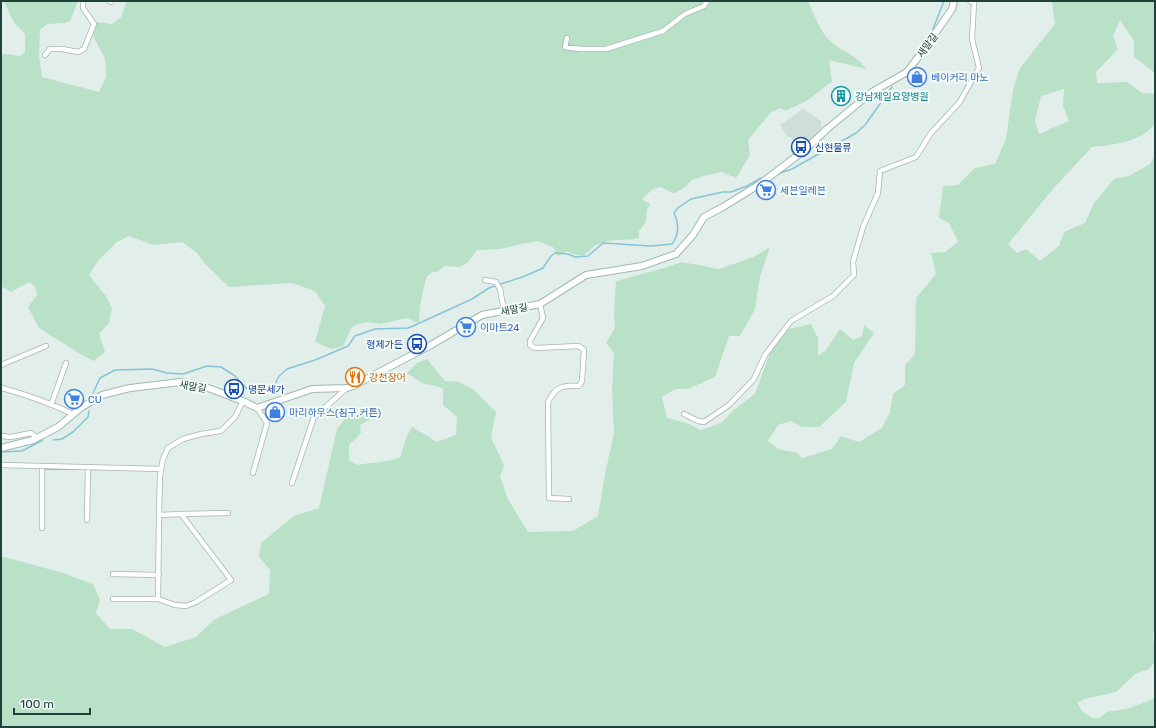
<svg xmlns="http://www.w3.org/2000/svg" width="1156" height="728" viewBox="0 0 1156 728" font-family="Rubik,'Noto Sans KR',sans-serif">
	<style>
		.built { fill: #d0ded8 }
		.green { fill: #b9e1c7; fill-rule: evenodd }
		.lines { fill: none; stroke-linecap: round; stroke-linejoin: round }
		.stream { stroke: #86c4d7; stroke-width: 1.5 }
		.street-casing { stroke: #a4b6b1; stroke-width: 6 }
		.secondary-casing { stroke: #9fbab3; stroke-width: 8 }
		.street { stroke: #fff; stroke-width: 4.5 }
		.secondary { stroke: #fff; stroke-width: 6 }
		.labels { text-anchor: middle; stroke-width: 4; stroke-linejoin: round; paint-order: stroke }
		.street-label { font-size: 10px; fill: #20403a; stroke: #f3faf7 }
		.shop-label { font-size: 10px; fill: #366cbe; stroke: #f3faf7; text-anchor: start }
		.culture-label { font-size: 10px; fill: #0d838f; stroke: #f3faf7; text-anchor: start }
		.transit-label { font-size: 10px; fill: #164399; stroke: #f3faf7; text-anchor: start }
		.food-label { font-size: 10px; fill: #c56008; stroke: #f3faf7; text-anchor: start }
	</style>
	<rect width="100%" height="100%" fill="#e2eee9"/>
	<!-- built -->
	<path class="built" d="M803,109L821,121L822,130L805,144L787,136L780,125Z"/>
	<!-- green -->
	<path class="green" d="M4,1H78L70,21L64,23L47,24L40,30L39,56L42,77L99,92L106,77L105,58L93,36L97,22L112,24L121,17L127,1H808C814,14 820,32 831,42C842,51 858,56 866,69L829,60L832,82C823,87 816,95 806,101C800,105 793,106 786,111L781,108L771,112L748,140L750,155L736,178L722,172L703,176L692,180L685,187L675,193L670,192L661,187L653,189L642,199L650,204L647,210L646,222L639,231V238C625,241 609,238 596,245C591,248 588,253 583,255H575L567,251L558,256L553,247L538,241L516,245L501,249L477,250L468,262L460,267L445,266L438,271L431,273L426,278L420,305L419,323L406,318L381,324L369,322L358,324L352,327L343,346L332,349L315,342L325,306L315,291L292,283L229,287L205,264L197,253L182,242L153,245L129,236L117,242L98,261L89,275L105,295L112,308L109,323L99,334L105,352L94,361L82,355L39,328L28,307L37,295L35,286L29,282L11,292L1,286V56L5,54L20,56L25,52V34L13,21Z
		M1052,1H1155V73L1134,57V41L1120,20L1113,36L1118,49L1096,72L1097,83L1127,82L1142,93L1155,94C1155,101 1156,117 1155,122C1146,142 1111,145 1092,147L1052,190L1008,244L1017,253L1026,249L1040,261L1059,246L1064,232L1085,223L1094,203L1114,179L1129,176L1150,164L1155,155V621L1153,635L1155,661L1149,669L1135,674L1116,692L1084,699L1077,703L1083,712L1092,718H1100L1107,712L1130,708L1155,698V727H1V556L63,573L93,584L100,600L96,613L110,629H132L165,647L196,637L215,619L269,594L270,570L259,557L261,543L294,516L319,508L337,429L352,410L377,409L380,414L360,425L361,433L349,445V460L358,465C372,462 388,463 400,457L407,436L412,427L437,442L456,435L457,417L443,405V388L422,383L407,373L417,363L427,359L445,381L459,382L474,390L496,412L491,438L504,465L500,477L508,499L528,532L573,531L598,516L606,469L614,434L612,391L614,353L606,343L615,328L614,314L616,281L664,268L682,262L719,269L754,257L770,247L760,276L755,309L740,336H729L715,377L688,389H675L662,397L667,418L689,424L701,430L721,423L735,409L755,394L771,350L789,329L811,324L818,338V356L826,350L840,329L853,340L862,336L864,325L874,333L854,363L846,402L819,427H802L791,421L778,425L768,441L778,449L797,453L802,458L832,449L841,436L859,442L882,428L890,412L893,394L905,385V365L915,354L916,298L936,274L931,253L945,252L958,242L949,223L939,218L943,186L958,185L975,168L995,164L1006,139L1013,90L1020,68L1055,24ZM1064,89L1063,106L1069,121L1039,134L1035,121L1041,96Z"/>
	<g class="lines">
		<!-- stream -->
		<path class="stream" d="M933,29L944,1
			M780,173L792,169L856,133L865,125L892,87
			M93,393L100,378L115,370L152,369L167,373L183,374L207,366L221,367L235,376L247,389L262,394L272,391L279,376L287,369L315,360L341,349L348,346L355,336L375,329L408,328L413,326L472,299L489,288L525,276L543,268L551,256L555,253L568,254L575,257L588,256L603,243L651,246L672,244C679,235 679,224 674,213L678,208L691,199L723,192H731L747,186L761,178
			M53,440L62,439L73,432L88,417L89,411
			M1,452L22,451L43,440"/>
		<!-- street casing -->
		<g class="street-casing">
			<path id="street" d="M109,1L111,2
				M567,38L565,47L580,49H606L663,31L685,14L704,6L707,1
				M45,55L50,49H62L78,52L84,49L94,24L83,8V1
				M485,280L496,282L500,289L504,311
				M540,304L543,318L530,341V345L535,348L579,346L584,350L582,381L579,386C563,385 556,386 548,402L549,498L569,499
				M1,365L46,346
				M1,387L2,388C27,395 50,403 73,414
				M51,405L66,363
				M684,414L698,421L704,422L729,405L754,379L765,355L791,321L833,296L854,275L853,262L863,227L878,193L880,171L916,157L931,133L959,103L979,68L972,39L974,3L970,1
				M1,436L11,437L31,433L37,438
				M1,465L161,469
				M42,467V528
				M253,473L267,423L257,408
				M292,483L314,417L347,388
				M181,514L228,513
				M87,520L88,468
				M113,574L159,575
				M113,599H158L175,605L186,606L196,602L231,580L181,514L159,515
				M158,599L159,515L160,476L163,459L168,448L183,439L201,434L221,431L235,417L243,401"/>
		</g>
		<!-- secondary casing -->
		<g class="secondary-casing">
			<path id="secondary" d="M1,448L33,440L58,427L82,407L102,395L130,388L181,382L203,386L245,402L257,408L312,389L347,388L353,386L431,345L482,315L540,304L586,275L642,266L676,254L693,235L704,217L723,207L760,184L806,149L827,129L872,92L907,72L928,44L952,9L954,1"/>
		</g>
		<!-- street -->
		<use href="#street" class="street"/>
		<!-- secondary -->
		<use href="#secondary" class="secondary"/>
	</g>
	<!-- icons -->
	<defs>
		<g id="shop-ring" transform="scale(1)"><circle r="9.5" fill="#f3faf7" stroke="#3f7fe0" stroke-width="1.5"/><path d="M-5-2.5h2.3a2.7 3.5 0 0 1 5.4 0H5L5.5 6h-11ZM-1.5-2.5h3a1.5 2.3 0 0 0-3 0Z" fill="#3f7fe0"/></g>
		<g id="building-ring" transform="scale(1)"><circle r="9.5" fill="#f3faf7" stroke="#0f9aa8" stroke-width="1.5"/><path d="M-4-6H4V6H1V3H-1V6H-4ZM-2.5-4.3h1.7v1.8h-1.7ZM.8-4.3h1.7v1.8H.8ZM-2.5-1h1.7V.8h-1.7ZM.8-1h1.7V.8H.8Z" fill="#0f9aa8"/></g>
		<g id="bus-ring" transform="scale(1)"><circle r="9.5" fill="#f3faf7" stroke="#1a4fb4" stroke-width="1.5"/><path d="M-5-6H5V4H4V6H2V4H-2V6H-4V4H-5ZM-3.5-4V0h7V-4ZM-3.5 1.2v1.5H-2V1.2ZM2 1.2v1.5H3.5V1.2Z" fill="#1a4fb4"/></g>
		<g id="supermarket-ring" transform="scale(1)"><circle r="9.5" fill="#f3faf7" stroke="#3f7fe0" stroke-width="1.5"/><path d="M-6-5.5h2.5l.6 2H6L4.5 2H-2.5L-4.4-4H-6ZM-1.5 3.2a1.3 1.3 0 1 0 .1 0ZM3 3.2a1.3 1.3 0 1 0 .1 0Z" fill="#3f7fe0"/></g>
		<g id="restaurant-ring" transform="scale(1)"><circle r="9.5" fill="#f3faf7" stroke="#e8710a" stroke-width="1.5"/><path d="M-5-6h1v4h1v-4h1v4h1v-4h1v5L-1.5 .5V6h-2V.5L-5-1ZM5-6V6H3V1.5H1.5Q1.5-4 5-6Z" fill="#e8710a"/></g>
	</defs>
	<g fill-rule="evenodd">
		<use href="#shop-ring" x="917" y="77"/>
		<use href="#building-ring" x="841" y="96"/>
		<use href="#bus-ring" x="801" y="147"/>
		<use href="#supermarket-ring" x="766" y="190"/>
		<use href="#supermarket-ring" x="466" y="327"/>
		<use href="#bus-ring" x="417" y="344"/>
		<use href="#restaurant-ring" x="355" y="377"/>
		<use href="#bus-ring" x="234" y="389"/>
		<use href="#supermarket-ring" x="74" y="399"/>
		<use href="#shop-ring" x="275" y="412"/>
	</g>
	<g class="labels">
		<!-- street labels -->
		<g class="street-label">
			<text transform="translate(927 45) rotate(-54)" y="4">새말길</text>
			<text transform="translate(514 309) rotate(-11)" y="4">새말길</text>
			<text transform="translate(193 386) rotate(10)" y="4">새말길</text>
		</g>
		<!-- shop labels -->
		<g class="shop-label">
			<text x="931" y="81">베이커리 마노</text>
			<text x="780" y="194">세븐일레븐</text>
			<text x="480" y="331">이마트24</text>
			<text x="88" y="403">CU</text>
			<text x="289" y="416">마리하우스(침구,커튼)</text>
		</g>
		<!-- culture labels -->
		<g class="culture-label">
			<text x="855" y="100">강남제일요양병원</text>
		</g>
		<!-- transit labels -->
		<g class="transit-label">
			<text x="815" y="151">신현물류</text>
			<text x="403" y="348" text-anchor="end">형제가든</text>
			<text x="248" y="393">명문세가</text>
		</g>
		<!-- food labels -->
		<g class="food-label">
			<text x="369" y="381">강천장어</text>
		</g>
	</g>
	<!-- border -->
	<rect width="1156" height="728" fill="none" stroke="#20403a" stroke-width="4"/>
	<!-- scale -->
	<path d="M14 708v6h76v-6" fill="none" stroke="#20403a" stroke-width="2"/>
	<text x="20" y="708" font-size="12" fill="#20403a" stroke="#f3faf7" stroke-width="3" paint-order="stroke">100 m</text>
</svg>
